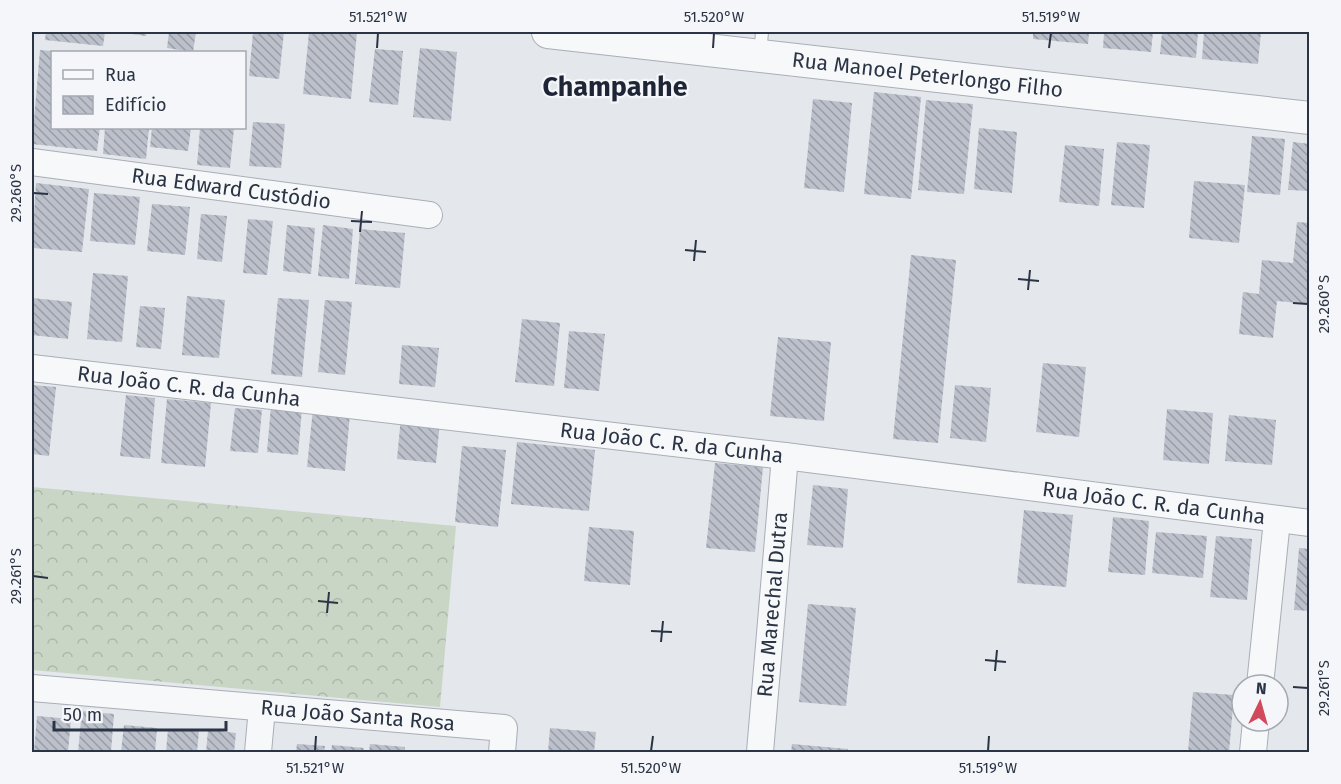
<svg xmlns="http://www.w3.org/2000/svg" width="1341" height="784" viewBox="0 0 1341 784" font-family="'Fira Sans',sans-serif">
	<style>
		.forest { fill: url(#forest-crowns) }
		.building { fill: url(#building-back-hatch) }
		.lines { fill: none; stroke-linecap: round; stroke-linejoin: round }
		.service-casing { stroke: #a9aeb7; stroke-width: 14 }
		.minor-casing { stroke: #a9aeb7; stroke-width: 28 }
		.tertiary-casing { stroke: #a9aeb7; stroke-width: 34 }
		.service { stroke: #f7f8fa; stroke-width: 12 }
		.minor { stroke: #f7f8fa; stroke-width: 26 }
		.tertiary { stroke: #f7f8fa; stroke-width: 32 }
		.ticks { fill: none; stroke: #2b3445; stroke-width: 2 }
		.labels { text-anchor: middle; stroke-width: 4.5; stroke-linejoin: round; paint-order: stroke }
		.street-label { font-size: 21px; fill: #2b3445; stroke: #f4f6f9 }
		.district-label { font-size: 27px; font-weight: bold; fill: #1d2536; stroke: #f4f6f9 }
		.neatline { fill: none; stroke: #2b3445; stroke-width: 2 }
		.ticks-label { font-size: 15px; text-anchor: middle; fill: #2b3445 }
	</style>
	<defs>
		<pattern id="forest-crowns" width="20" height="18" patternUnits="userSpaceOnUse" patternTransform="scale(1.5)"><rect width="20" height="18" fill="#c9d6c5"/><path d="M2 6a3 3 0 1 1 6 0M12 15a3 3 0 1 1 6 0" fill="none" stroke="#adb8ab"/></pattern>
		<pattern id="building-back-hatch" width="6" height="6" patternUnits="userSpaceOnUse" patternTransform="scale(1.5)"><rect width="6" height="6" fill="#bbc0ca"/><path d="M-1 5l2 2M0 0l6 6M5-1l2 2" fill="none" stroke="#989da6"/></pattern>
	</defs>
	<rect width="100%" height="100%" fill="#e4e7ec"/>
	<!-- forest -->
	<path class="forest" d="M32,487L456,526L440,707L32,670Z"/>
	<!-- building -->
	<path class="building" d="M46,32H105L103,46L45,40Z
		M118,32H146V36Z
		M169,32H196L193,52L167,48Z
		M253,32H284L279,79L249,76Z
		M309,32H357L351,99L303,94Z
		M1033,32H1089L1088,44L1033,39Z
		M1104,32H1153L1151,52L1103,48Z
		M1162,32H1198L1196,58L1160,54Z
		M1204,32H1261L1258,64L1202,59Z
		M420,48L457,52L451,121L413,117Z
		M375,49L403,51L398,105L369,102Z
		M40,50L52,51V128H100L97,151L32,144Z
		M874,92L921,97L911,199L864,194Z
		M813,99L852,103L844,192L804,188Z
		M926,100L973,104L964,194L918,190Z
		M253,122L285,124L281,168L249,166Z
		M105,128H149L146,159L103,154Z
		M152,128H191L188,151L150,147Z
		M200,128H234L230,168L197,165Z
		M979,128L1017,132L1012,193L974,189Z
		M1252,136L1285,139L1280,195L1247,192Z
		M1117,142L1150,145L1144,208L1111,205Z
		M1293,142L1310,144V191L1288,190Z
		M1065,145L1104,149L1099,206L1059,202Z
		M1194,181L1245,185L1239,243L1189,238Z
		M36,183L89,189L82,252L32,248Z
		M94,193L140,197L135,245L90,241Z
		M152,204L190,207L185,255L147,251Z
		M201,214L227,216L222,262L197,259Z
		M248,219L273,221L267,275L243,273Z
		M1297,222L1310,223V304L1277,301L1273,338L1239,334L1243,292L1259,294L1262,260L1293,263Z
		M287,225L315,228L311,274L283,271Z
		M323,225L353,229L349,279L318,276Z
		M360,229L405,233L400,288L355,284Z
		M911,255L956,260L938,443L893,439Z
		M93,273L128,276L122,342L87,339Z
		M187,296L225,300L219,358L182,355Z
		M32,298L72,302L68,339L32,335Z
		M278,298L309,300L302,377L271,374Z
		M325,300L352,302L345,375L318,372Z
		M140,306L165,308L161,349L136,347Z
		M522,319L560,323L554,386L515,382Z
		M569,331L605,334L599,391L564,388Z
		M778,337L831,342L824,421L770,416Z
		M402,345L439,348L435,387L399,384Z
		M1043,363L1086,367L1079,437L1036,432Z
		M32,385L56,387L49,456L32,454Z
		M955,385L991,388L986,442L950,438Z
		M126,395L155,398L150,459L120,456Z
		M167,399L211,403L205,467L161,463Z
		M271,406L302,409L298,455L267,452Z
		M235,408L262,410L258,453L230,451Z
		M313,409L350,413L345,471L307,467Z
		M1167,409L1213,413L1209,464L1163,460Z
		M1229,415L1276,420L1272,465L1225,461Z
		M401,417L440,421L436,463L397,459Z
		M517,442L595,450L589,511L511,504Z
		M462,446L506,450L498,527L455,522Z
		M715,463L763,467L755,552L706,548Z
		M813,485L848,489L843,548L807,545Z
		M1024,510L1073,515L1066,587L1017,583Z
		M1113,517L1149,521L1145,575L1108,572Z
		M589,527L634,531L630,585L584,581Z
		M1156,532L1207,536L1203,578L1152,573Z
		M1216,536L1252,539L1247,600L1210,597Z
		M1299,548L1310,549V611L1294,610Z
		M808,604L856,608L846,706L799,702Z
		M1193,692L1234,695L1229,752H1188Z
		M82,711L114,714L111,752H78Z
		M37,716L71,719L68,752H34Z
		M124,725L157,728L155,752H121Z
		M550,728L596,732L594,752H548Z
		M168,729L199,731L197,752H166Z
		M208,730L236,733L234,752H206Z
		M297,744L325,746L324,752H296Z
		M370,744L405,747V752H369Z
		M792,744L848,749V752H791Z
		M332,745L364,748L363,752H331Z"/>
	<g class="lines">
		<!-- service casing -->
		<g class="service-casing">
			<path id="service" d="M760,55L762,32"/>
		</g>
		<!-- minor casing -->
		<g class="minor-casing">
			<g id="minor">
				<path id="s1" d="M32,162L429,215"/>
				<path id="s2" d="M32,368L785,456L1310,523"/>
				<path d="M1260,685L1277,520"/>
				<path id="s3" d="M32,688L504,728L502,752"/>
				<path d="M258,752L262,708"/>
				<path id="s4" d="M760,752L785,456"/>
				<path d="M1253,752L1256,721"/>
			</g>
		</g>
		<!-- tertiary casing -->
		<g class="tertiary-casing">
			<g id="tertiary">
				<path id="s5" d="M548,32L1310,118"/>
			</g>
		</g>
		<!-- service -->
		<use href="#service" class="service"/>
		<!-- minor -->
		<use href="#minor" class="minor"/>
		<!-- tertiary -->
		<use href="#tertiary" class="tertiary"/>
	</g>
	<!-- ticks -->
	<path class="ticks" d="M377,48L378,33M713,48L714,33M1049,48L1051,33M33,193L48,194M351,221L372,222M360,232L362,211M685,250L706,252M694,261L696,240M1018,279L1039,281M1028,290L1030,270M1293,303L1308,304M33,576L48,578M318,601L338,603M327,613L329,592M651,631L672,632M661,642L663,621M985,660L1006,662M995,671L997,650M1293,687L1308,688M315,751L316,736M651,751L653,736M988,751L989,736"/>
	<g class="labels">
		<!-- street labels -->
		<g class="street-label">
			<text dy="7" stroke="none"><textPath href="#s5" startOffset="382">Rua Manoel Peterlongo Filho</textPath></text>
			<text dy="7" stroke="none"><textPath href="#s1" startOffset="201">Rua Edward Custódio</textPath></text>
			<text dy="7" stroke="none"><textPath href="#s2" startOffset="158">Rua João C. R. da Cunha</textPath></text>
			<text dy="7" stroke="none"><textPath href="#s2" startOffset="644">Rua João C. R. da Cunha</textPath></text>
			<text dy="7" stroke="none"><textPath href="#s2" startOffset="1130">Rua João C. R. da Cunha</textPath></text>
			<text dy="7" stroke="none"><textPath href="#s4" startOffset="148">Rua Marechal Dutra</textPath></text>
			<text dy="7" stroke="none"><textPath href="#s3" startOffset="327">Rua João Santa Rosa</textPath></text>
		</g>
		<!-- district labels -->
		<g class="district-label">
			<text x="615" y="96">Champanhe</text>
		</g>
	</g>
	<!-- border -->
	<rect width="1341" height="784" fill="none" stroke="#f4f6f9" stroke-width="66"/>
	<!-- legend -->
	<rect x="51" y="51" width="195" height="78" fill="#f4f6f9" stroke="#a4a8b1" stroke-width="1.5"/>
	<rect x="63" y="70" width="30" height="9" fill="#f7f8fa" stroke="#a4a8b1" stroke-width="1.5"/>
	<text x="105" y="81" font-size="18" fill="#2b3445">Rua</text>
	<rect x="63" y="96" width="30" height="18" fill="url(#building-back-hatch)" stroke="#a4a8b1" stroke-width="1.5"/>
	<text x="105" y="111" font-size="18" fill="#2b3445">Edifício</text>
	<!-- north arrow -->
	<g transform="translate(1260 703) rotate(5)"><circle r="28" fill="#f4f6f9" stroke="#a4a8b1" stroke-width="1.5"/>
	<path d="M0-4.5L10 22L0 15L-10 22Z" fill="#d1495b"/>
	<text y="-9" font-size="16" font-weight="bold" text-anchor="middle" fill="#2b3445">N</text>
	</g>
	<!-- scale -->
	<path d="M54 721v9h172v-9" fill="none" stroke="#2b3445" stroke-width="3"/>
	<text x="63" y="721" font-size="18" fill="#2b3445" stroke="#f4f6f9" stroke-width="4.5" paint-order="stroke">50 m</text>
	<rect x="33" y="33" width="1275" height="718" class="neatline"/>
	<g class="ticks-label">
		<text x="378" y="22">51.521°W</text>
		<text x="714" y="22">51.520°W</text>
		<text x="1051" y="22">51.519°W</text>
		<text transform="translate(16 193) rotate(-90)" y="5">29.260°S</text>
		<text transform="translate(1324 304) rotate(-90)" y="5">29.260°S</text>
		<text transform="translate(16 576) rotate(-90)" y="5">29.261°S</text>
		<text transform="translate(1324 688) rotate(-90)" y="5">29.261°S</text>
		<text x="315" y="773">51.521°W</text>
		<text x="651" y="773">51.520°W</text>
		<text x="988" y="773">51.519°W</text>
	</g>
</svg>
